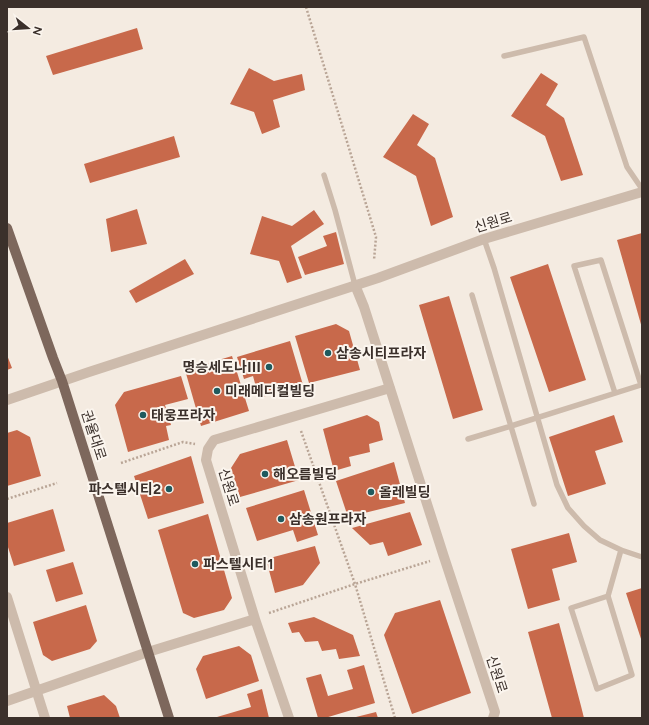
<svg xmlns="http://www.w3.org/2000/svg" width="649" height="725" viewBox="0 0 649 725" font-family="Figtree,'Noto Sans KR',sans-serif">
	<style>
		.building { fill: #c8694b }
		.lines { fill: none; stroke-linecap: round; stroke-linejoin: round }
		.path { stroke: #b9a596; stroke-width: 2.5; stroke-dasharray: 2 2; stroke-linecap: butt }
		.service { stroke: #cdbbac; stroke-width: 5.5 }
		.minor { stroke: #cdbbac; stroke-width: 10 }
		.tertiary { stroke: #cdbbac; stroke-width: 10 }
		.primary { stroke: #7d675c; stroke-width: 10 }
		.poi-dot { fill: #1f5a5e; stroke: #fbf5ee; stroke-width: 1.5 }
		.labels { text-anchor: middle; stroke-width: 4; stroke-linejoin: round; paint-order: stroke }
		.street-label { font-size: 14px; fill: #3b302b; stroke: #fbf5ee }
		.poi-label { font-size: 14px; font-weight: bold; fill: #3b302b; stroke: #fbf5ee; text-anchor: start }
	</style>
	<rect width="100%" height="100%" fill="#f4ebe1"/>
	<!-- building -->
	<path class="building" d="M137,28L143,49L53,75L46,56Z
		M249,68L274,81L302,74L305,90L273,100L280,127L262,134L254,112L230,104Z
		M541,73L558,84L546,105L564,118L583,175L561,181L545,136L511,116Z
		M413,114L429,124L417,145L435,158L453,217L431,226L416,176L383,157Z
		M174,136L180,157L90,183L84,164Z
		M137,209L147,244L111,252L106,219Z
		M314,210L324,224L291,246L302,278L287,283L279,261L250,254L262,216L292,226Z
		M336,232L344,264L305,275L298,257L327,246L323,236Z
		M642,233V328L617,240Z
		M185,259L194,274L136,303L129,291Z
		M548,264L586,380L549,392L510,277Z
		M449,296L483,410L453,419L419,305Z
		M336,324L349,331L360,370L309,383L295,336Z
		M290,341L303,385L259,398L253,376L244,379L237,357Z
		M7,355L12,368L7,370Z
		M232,356L249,411L201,426L185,370Z
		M181,376L188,399L165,405L171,425L166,426L169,440L128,452L115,405L124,392Z
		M367,415L379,422L383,440L369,444L370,452L349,457L351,466L334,471L323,429Z
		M614,415L623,442L595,451L606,484L568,496L549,437Z
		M17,430L30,437L41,476L7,486V433Z
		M287,440L299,480L240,497L231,468L240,454Z
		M191,456L204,503L148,519L134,476Z
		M394,462L405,503L348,517L336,481Z
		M304,490L318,535L297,542L293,530L257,541L246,508Z
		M53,509L65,551L14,566L7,544V523Z
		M410,512L422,545L388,556L383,542L370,545L352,528Z
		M208,514L232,598L224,610L194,618L183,613L158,530Z
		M569,533L577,562L552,569L560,600L528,609L511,549Z
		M315,546L320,563L303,585L275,593L266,559Z
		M73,562L83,594L56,602L46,570Z
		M642,588V642L626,593Z
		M440,600L471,693L412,714L384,635L395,613Z
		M86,605L97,641L90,649L52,661L43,655L33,622Z
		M314,617L353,635L360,656L339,659L336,649L322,651L318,641L305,642L299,632L292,633L288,623Z
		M559,623L581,706L584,718H552L528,632Z
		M239,646L251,655L259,681L206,699L196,669L203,656Z
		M364,665L375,703L325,718H318L306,678L321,674L328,696L353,689L347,670Z
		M262,689L269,718H217V717L251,707L247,694Z
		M104,695L116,706L120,718H70L67,706Z
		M376,712L378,718H356V717Z"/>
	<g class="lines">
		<!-- path -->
		<path class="path" d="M306,7L376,237L374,260
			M301,431L355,584L395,718
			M121,463L183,442L195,444
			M7,499L57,483
			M269,613L355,584L430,561"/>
		<!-- service -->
		<path class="service" d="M504,56L584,37L627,167L642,189
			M324,175L335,210L355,285
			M484,239L494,268L557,485L568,508L584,526L600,540L621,550L642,557
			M472,295L534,504
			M468,439L511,426L641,385L601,260L574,266L615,393
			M608,596L571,608L597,689L632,675L608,596L621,550"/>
		<!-- minor -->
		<path class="minor" d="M355,285L364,307L444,557L495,712L493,718
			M7,597L45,718
			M7,701L148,652L255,619
			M289,718L255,619L206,460L208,449L214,440L390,388"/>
		<!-- tertiary -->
		<path class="tertiary" d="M7,400L89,372L378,278L484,239L642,192"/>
		<!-- primary -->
		<path class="primary" d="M7,228L53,358L62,381L169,718"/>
	</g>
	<!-- markers -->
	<g class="poi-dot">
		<circle cx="328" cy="353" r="4"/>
		<circle cx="269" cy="367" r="4"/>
		<circle cx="217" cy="391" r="4"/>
		<circle cx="143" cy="415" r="4"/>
		<circle cx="265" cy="474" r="4"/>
		<circle cx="169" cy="489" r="4"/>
		<circle cx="371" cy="492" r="4"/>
		<circle cx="281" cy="519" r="4"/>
		<circle cx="195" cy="564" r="4"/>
	</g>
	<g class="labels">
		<!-- street labels -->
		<g class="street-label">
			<text transform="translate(493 222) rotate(-17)" y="5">신원로</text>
			<text transform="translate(94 435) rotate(72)" y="5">권율대로</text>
			<text transform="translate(229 487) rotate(73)" y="5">신원로</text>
			<text transform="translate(497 674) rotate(72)" y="5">신원로</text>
		</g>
		<!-- poi labels -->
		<g class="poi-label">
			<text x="336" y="358">삼송시티프라자</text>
			<text x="261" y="372" text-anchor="end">명승세도나Ⅲ</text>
			<text x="225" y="396">미래메디컬빌딩</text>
			<text x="151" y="420">태웅프라자</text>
			<text x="273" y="479">해오름빌딩</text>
			<text x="161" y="494" text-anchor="end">파스텔시티2</text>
			<text x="379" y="497">올레빌딩</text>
			<text x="289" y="524">삼송원프라자</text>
			<text x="203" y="569">파스텔시티1</text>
		</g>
	</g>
	<!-- border -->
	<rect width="649" height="725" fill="none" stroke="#3b302b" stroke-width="16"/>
	<!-- north arrow -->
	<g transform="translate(28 28) rotate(107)" stroke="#fbf5ee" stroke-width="3" paint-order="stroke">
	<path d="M0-3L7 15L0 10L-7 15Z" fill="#3b302b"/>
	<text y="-6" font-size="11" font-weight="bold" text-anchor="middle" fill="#3b302b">N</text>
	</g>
</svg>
